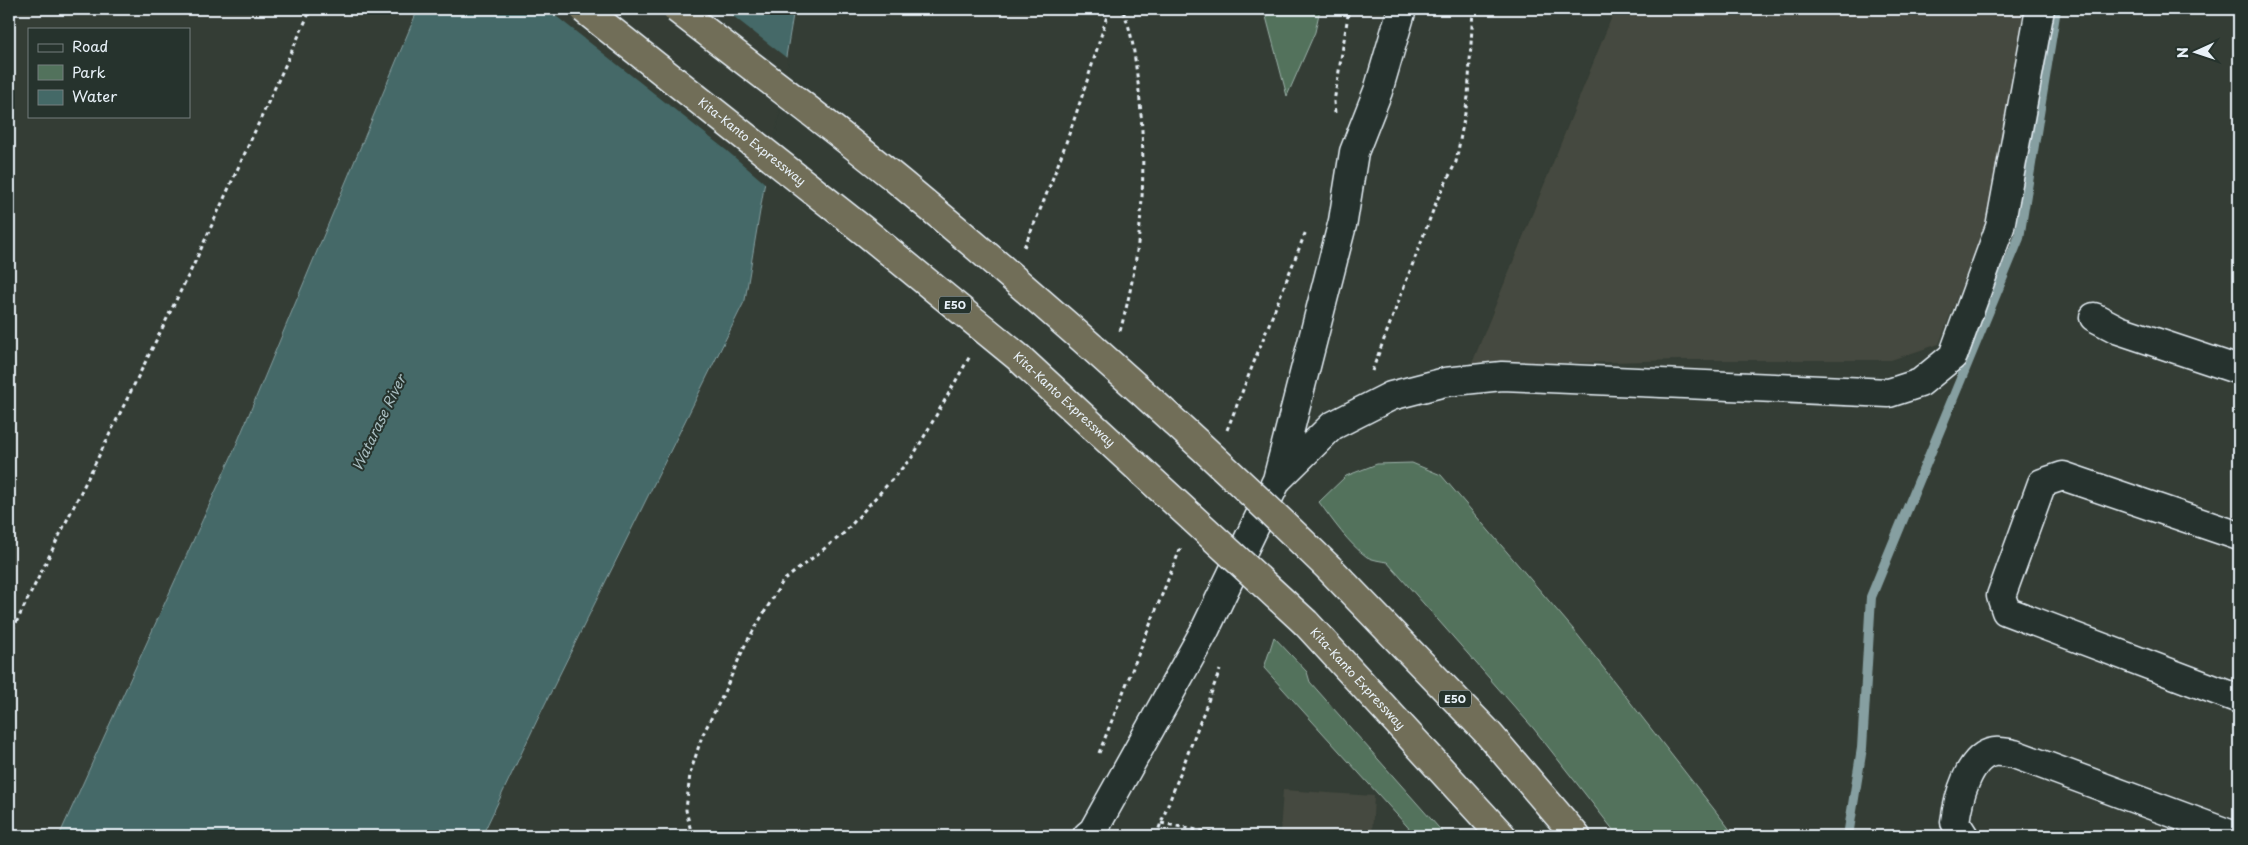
<svg xmlns="http://www.w3.org/2000/svg" width="2248" height="845" viewBox="0 0 2248 845" font-family="'Playpen Sans',sans-serif">
	<style>
		.built { fill: #45493f }
		.green { fill: #52725c; stroke: #9db2aa }
		.water { fill: #446967; stroke: #869fa1 }
		.pier { fill: #343d35 }
		.lines { fill: none; stroke-linecap: round; stroke-linejoin: round }
		.stream { stroke: #869fa1; stroke-width: 10 }
		.minor-casing { stroke: #e8f1f8; stroke-width: 31 }
		.highway-casing { stroke: #e8f1f8; stroke-width: 31 }
		.path { stroke: #e8f1f8; stroke-width: 3; stroke-dasharray: 4 4; stroke-linecap: butt }
		.minor { stroke: #26332d; stroke-width: 28 }
		.highway { stroke: #716e59; stroke-width: 28 }
		.highway-bridge-casing { stroke: #e8f1f8; stroke-width: 31; stroke-linecap: butt }
		.highway-bridge { stroke: #716e59; stroke-width: 28 }
		.labels { text-anchor: middle; stroke-width: 4; stroke-linejoin: round; paint-order: stroke }
		.shield { fill: #26332d; stroke: #aeb8bb; stroke-width: 1 }
		.shield-label { font-size: 11px; font-weight: bold; fill: #e8f1f8 }
		.street-label { font-size: 12px; fill: #e8f1f8; stroke: #26332d }
		.water-label { font-size: 14px; font-style: italic; fill: #a6bbbe; stroke: #26332d }
	</style>
	<rect width="100%" height="100%" fill="#343d35"/>
	<filter id="ink" filterUnits="userSpaceOnUse"><feTurbulence type="fractalNoise" baseFrequency=".02" numOctaves="2"/><feDisplacementMap in="SourceGraphic" scale="10" xChannelSelector="R" yChannelSelector="G"/><feConvolveMatrix kernelMatrix="1 2 1 2 8 2 1 2 1" color-interpolation-filters="sRGB"/></filter>
	<g filter="url(#ink)">
		<!-- built -->
		<path class="built" d="M1615,9H2028L1987,220L1939,344L1891,360H1678L1471,366Z
			M1283,790L1374,796L1372,836L1280,833Z"/>
		<!-- green -->
		<path class="green" d="M1264,9H1320L1315,32L1287,96Z
			M1412,463L1441,475L1573,629L1735,836H1618L1534,729L1387,562C1381,561 1373,560 1367,557C1348,543 1333,521 1319,502L1346,476L1377,464Z
			M1274,637L1307,672L1310,682L1446,836H1416L1264,668Z"/>
		<!-- water -->
		<path class="water" d="M418,9H794L745,300L542,710L482,836H59L232,455Z"/>
		<!-- pier -->
		<path class="pier" d="M547,9H724L788,59L767,185L726,150Z"/>
		<g class="lines">
			<!-- stream -->
			<path class="stream" d="M1848,836L1862,748L1871,597L2019,238L2056,9"/>
			<!-- minor casing -->
			<g class="minor-casing">
				<path id="minor" d="M2094,317L2119,330L2239,370
					M1277,480L1332,426L1391,396L1445,382L1502,376L1889,393L1920,383L1953,356L2000,227L2040,9
					M2239,536L2063,476L2042,483L2001,596L2006,611L2239,699
					M1087,836L1093,831L1204,632L1277,480L1343,221L1354,152L1378,91L1402,9
					M1964,836L1955,822C1958,800 1968,756 1994,752C2000,751 2008,753 2014,754L2235,836"/>
			</g>
			<!-- highway casing -->
			<g class="highway-casing">
				<g id="highway">
					<path d="M1329,568L1488,733L1576,836"/>
					<path id="s1" d="M1306,623L1502,836"/>
				</g>
			</g>
			<!-- path -->
			<path class="path" d="M1335,113L1334,102L1349,9
				M1024,247C1058,172 1086,88 1109,9
				M1120,331C1144,249 1148,159 1137,75C1134,52 1132,30 1122,9
				M1372,371L1437,200L1456,162L1468,97L1473,9
				M1227,430L1306,231
				M9,637L194,264L311,9
				M1099,753L1181,547
				M1161,823L1228,836
				M692,836L686,810L690,774L702,736L721,699L746,643L783,581L843,534L913,456L970,356
				M1156,836L1220,670"/>
			<!-- minor -->
			<use href="#minor" class="minor"/>
			<!-- highway -->
			<use href="#highway" class="highway"/>
			<!-- highway-bridge casing -->
			<g class="highway-bridge-casing">
				<g id="highway-bridge">
					<path id="s2" d="M584,9L868,234L1018,357L1306,623"/>
					<path d="M677,9C752,67 829,124 902,184C1049,306 1192,434 1329,568"/>
				</g>
			</g>
			<!-- highway-bridge -->
			<use href="#highway-bridge" class="highway-bridge"/>
		</g>
	</g>
	<g class="labels">
		<!-- shield labels -->
		<g class="shield">
			<rect x="939" y="296.5" width="32" height="17" rx="4"/>
			<rect x="1439" y="690.5" width="32" height="17" rx="4"/>
		</g>
		<g class="shield-label">
			<text x="955" y="309">E50</text>
			<text x="1455" y="703">E50</text>
		</g>
		<!-- street labels -->
		<g class="street-label">
			<text dy="4" stroke="none"><textPath href="#s2" startOffset="214">Kita-Kanto Expressway</textPath></text>
			<text dy="4" stroke="none"><textPath href="#s2" startOffset="619">Kita-Kanto Expressway</textPath></text>
			<text dy="4" stroke="none"><textPath href="#s1" startOffset="76">Kita-Kanto Expressway</textPath></text>
		</g>
		<!-- water labels -->
		<g class="water-label">
			<text transform="translate(379 423) rotate(-64)" y="5">Watarase River</text>
		</g>
	</g>
	<!-- margin -->
	<rect width="2248" height="845" fill="none" stroke="#26332d" stroke-width="30"/>
	<rect x="15" y="15" width="2218" height="815" fill="none" stroke="#e8f1f8" stroke-width="2" filter="url(#ink)"/>
	<!-- legend -->
	<rect x="28" y="28" width="162" height="90" fill="#26332d" stroke="#747f7e"/>
	<rect x="38" y="44" width="25" height="8" fill="#26332d" stroke="#747f7e"/>
	<text x="72" y="52" font-size="15" fill="#e8f1f8">Road</text>
	<rect x="38" y="65" width="25" height="15" fill="#52725c" stroke="#747f7e"/>
	<text x="72" y="78" font-size="15" fill="#e8f1f8">Park</text>
	<rect x="38" y="90" width="25" height="15" fill="#446967" stroke="#747f7e"/>
	<text x="72" y="102" font-size="15" fill="#e8f1f8">Water</text>
	<!-- north arrow -->
	<g transform="translate(2196 52) rotate(267)" stroke="#26332d" stroke-width="4" paint-order="stroke">
	<path d="M0-4L9 19L0 12L-9 19Z" fill="#e8f1f8"/>
	<text y="-8" font-size="14" font-weight="bold" text-anchor="middle" fill="#e8f1f8">N</text>
	</g>
</svg>
